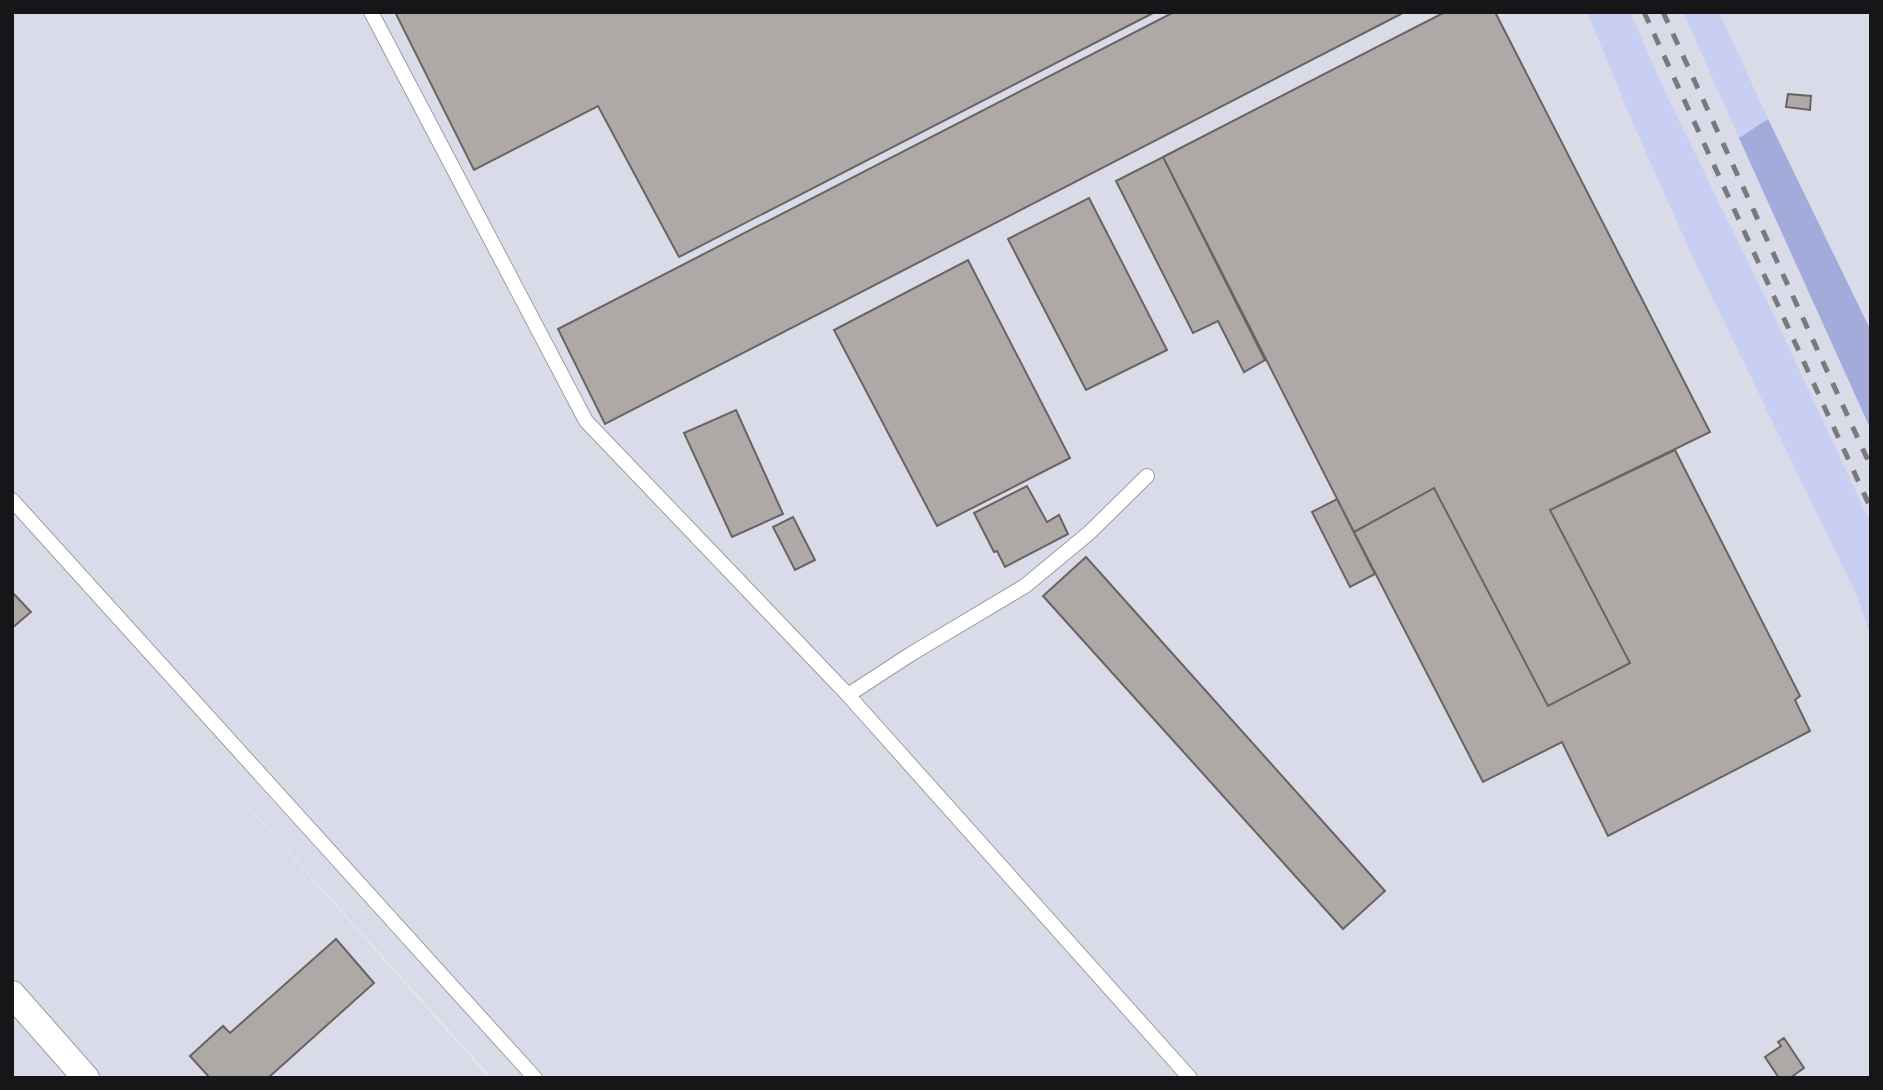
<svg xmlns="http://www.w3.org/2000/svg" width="1883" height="1090" viewBox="0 0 1883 1090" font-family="Karla,sans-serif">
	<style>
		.built { fill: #d9dbe8 }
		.green { fill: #c8cff2 }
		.forest { fill: #a3abda }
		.building { fill: #aea8a6; stroke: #696462; stroke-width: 2 }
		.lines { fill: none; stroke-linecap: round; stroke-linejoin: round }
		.service-casing { stroke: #9c9da2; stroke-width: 16 }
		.minor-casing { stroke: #9c9da2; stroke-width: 28 }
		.service { stroke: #fff; stroke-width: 14 }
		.minor { stroke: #fff; stroke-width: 26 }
		.rail { stroke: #7a7a7e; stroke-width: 5; stroke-dasharray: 12 12; stroke-linecap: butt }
	</style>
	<rect width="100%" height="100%" fill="#e4e5eb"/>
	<!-- built -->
	<path class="built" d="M12,12H1871V1078H492L67,604L489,1078H12Z"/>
	<!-- green -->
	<path class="green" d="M1587,12H1630L1667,96L1769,305L1871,524V638L1857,596L1696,264L1634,126Z
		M1683,12H1719L1768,119L1739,138Z"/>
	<!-- forest -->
	<path class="forest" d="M1768,119L1871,331V430L1739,138Z"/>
	<!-- building -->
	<path class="building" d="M395,12H1155L679,257L598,106L474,170Z
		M1174,12H1400L1401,14L605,424L558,329Z
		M1495,12L1710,432L1550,510L1630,663L1548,706L1434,488L1354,532L1163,157L1445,12Z
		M1788,94L1811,96L1810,110L1786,107Z
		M1163,157L1265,360L1244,372L1218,321L1193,333L1116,181Z
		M1089,198L1167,350L1086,390L1008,239Z
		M968,260L1070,458L937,526L834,330Z
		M736,410L783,514L732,537L684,433Z
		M1675,450L1800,696L1795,700L1810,731L1608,836L1562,742L1483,782L1354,532L1434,488L1548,706L1630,663L1550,510Z
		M1027,486L1047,522L1059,515L1068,534L1005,567L997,551L994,552L974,513Z
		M1337,499L1375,574L1350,587L1312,512Z
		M793,517L815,560L795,570L773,527Z
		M1086,557L1385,891L1343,929L1043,596Z
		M12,592L31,612L12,628Z
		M336,939L374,983L268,1078H210L190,1056L223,1026L230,1033Z
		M1784,1038L1804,1068L1790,1078H1779L1765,1057L1781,1046L1778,1042Z"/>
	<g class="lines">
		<!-- service casing -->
		<g class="service-casing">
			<path id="service" d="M371,12L586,421L848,695L911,654L1025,586L1089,533L1147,476
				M12,500L535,1078
				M848,695L1190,1078"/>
		</g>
		<!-- minor casing -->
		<g class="minor-casing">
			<path id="minor" d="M12,994L86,1078"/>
		</g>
		<!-- service -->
		<use href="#service" class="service"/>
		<!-- minor -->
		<use href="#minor" class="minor"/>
		<!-- rail -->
		<path class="rail" d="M1644,12L1871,509
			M1663,12L1871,467"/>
	</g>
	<!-- border -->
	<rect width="1883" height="1090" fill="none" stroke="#161618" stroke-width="28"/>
</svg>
